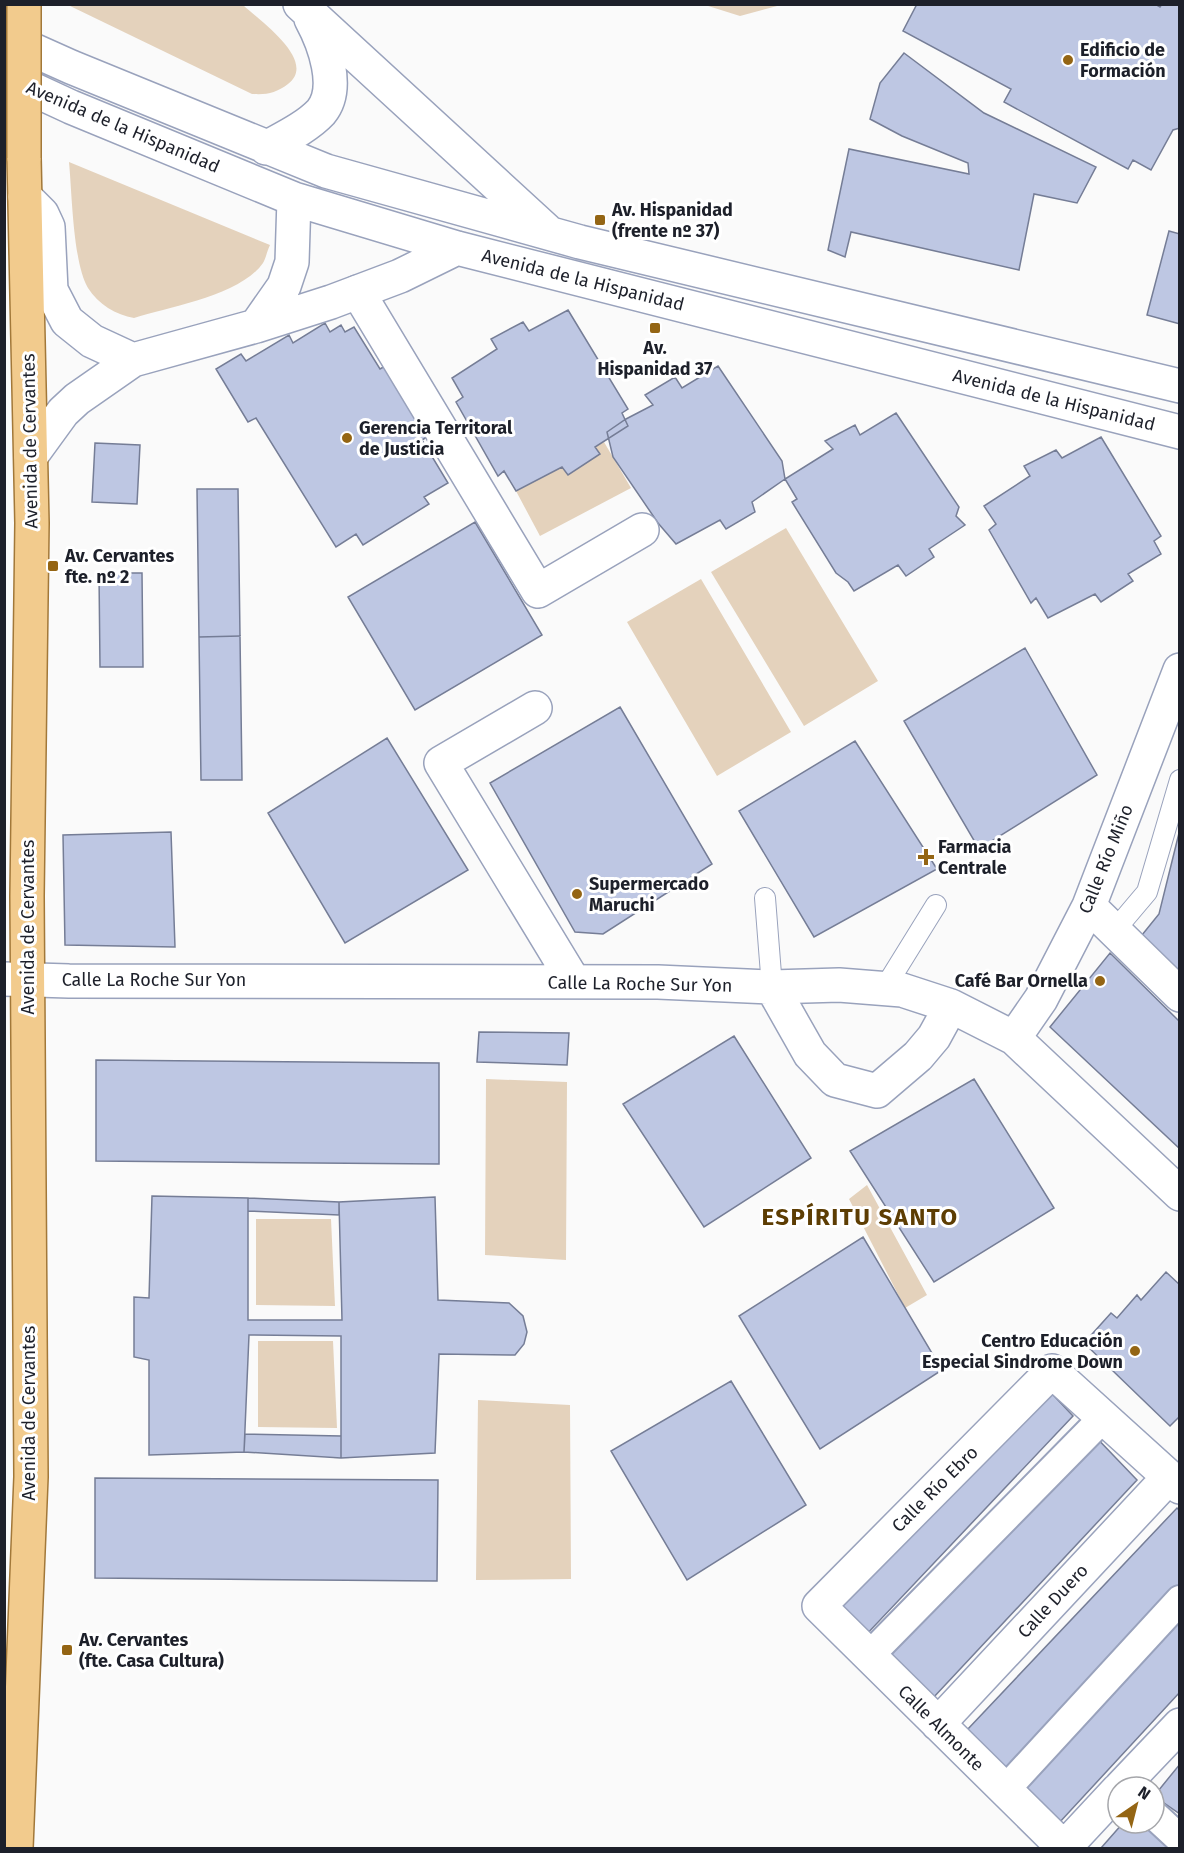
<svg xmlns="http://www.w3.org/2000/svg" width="1184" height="1853" viewBox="0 0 1184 1853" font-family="'Fira Sans',sans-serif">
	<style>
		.green { fill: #e4d2bc }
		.building { fill: #bec7e3; stroke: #757d96; stroke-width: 1.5 }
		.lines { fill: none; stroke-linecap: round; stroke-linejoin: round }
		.service-casing { stroke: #99a2bc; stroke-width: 22 }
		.pedestrian-casing { stroke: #99a2bc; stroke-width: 32 }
		.minor-casing { stroke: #99a2bc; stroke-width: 36 }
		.secondary-casing { stroke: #99a2bc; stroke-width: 36 }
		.primary-casing { stroke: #a27839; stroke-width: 36 }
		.service { stroke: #fff; stroke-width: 20 }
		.pedestrian { stroke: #fff; stroke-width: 28 }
		.minor { stroke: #fff; stroke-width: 33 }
		.secondary { stroke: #fff; stroke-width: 33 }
		.primary { stroke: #f2cb8d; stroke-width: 33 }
		.primary-bridge-casing { stroke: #a27839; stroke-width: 36; stroke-linecap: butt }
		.primary-bridge { stroke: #f2cb8d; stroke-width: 33 }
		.poi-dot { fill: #946514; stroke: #fff; stroke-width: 2 }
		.labels { text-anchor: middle; stroke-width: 6; stroke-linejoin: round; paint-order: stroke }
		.poi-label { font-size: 18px; font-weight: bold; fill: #1d202a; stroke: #fff; text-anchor: start }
		.street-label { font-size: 18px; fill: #1d202a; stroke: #fff }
		.district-label { font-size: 24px; font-weight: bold; letter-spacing: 1.5px; fill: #5d3d03; stroke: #fff }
	</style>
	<rect width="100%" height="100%" fill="#fafafa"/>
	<!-- green -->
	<path class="green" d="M68,5H243C260,21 318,61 288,84C276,93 267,95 252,94Z
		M705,5H781L740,16Z
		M69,162L270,245C267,251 266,258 263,263C241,295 170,307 134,318C116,315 98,304 88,288C73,263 72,193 69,162Z
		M604,442L631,488L540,536L516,491Z
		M786,528L878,681L804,726L711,572Z
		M701,579L791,732L717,776L627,622Z
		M486,1079L567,1082L566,1260L485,1255Z
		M867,1185L927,1295L905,1308L849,1199Z
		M256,1219H331L335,1306L256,1305Z
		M258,1341H333L337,1428L258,1427Z
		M478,1400L570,1405L571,1579L476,1580Z"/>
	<!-- building -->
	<path class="building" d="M917,4H1155L1160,7L1162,4H1180V128L1173,130L1151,170L1133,160L1128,169L1004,102L1011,89L903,31Z
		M904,53L984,113L1096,167L1077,203L1034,194L1019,270L851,232L845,257L828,250L849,149L969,174L968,163L902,136L870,119L880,83Z
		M1169,231L1180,234V324L1147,315Z
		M568,310L628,409L622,413L628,426L595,447L600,454L568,475L562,467L516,491L504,471L498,476L456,402L463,397L452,378L497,349L491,339L523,322L529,331Z
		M325,323L330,332L341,325L345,332L354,327L380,369L387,365L430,435L422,440L448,483L424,497L429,504L363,545L356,534L336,547L256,418L248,422L216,369L241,354L246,361L289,335L293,343Z
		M718,366L782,461L785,479L752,502L755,512L726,529L720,520L676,544L658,523L613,457L607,432L626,419L653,405L645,395L675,377L682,388Z
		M896,413L959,507L956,516L965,525L929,549L934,557L906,576L898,565L854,591L848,582L836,573L792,502L797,499L785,479L833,449L825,441L855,425L860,435Z
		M1101,437L1161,536L1154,541L1161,554L1128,574L1133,581L1101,602L1095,594L1048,618L1036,598L1031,603L989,530L996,524L984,506L1030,476L1024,466L1056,450L1062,458Z
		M95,443L140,445L137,504L92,502Z
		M197,489H238L240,636L199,637Z
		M475,522L542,635L415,710L348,597Z
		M99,573H142L143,667H100Z
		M240,636L242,780H201L199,637Z
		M1025,648L1097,775L979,849L904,721Z
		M620,707L712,864L603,934L575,932L490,783Z
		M387,738L468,870L345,943L268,813Z
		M855,741L937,869L814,937L739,811Z
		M1180,829V974L1142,935L1159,914Z
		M171,832L175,947L65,945L63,835Z
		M1110,953L1180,1022V1149L1050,1027Z
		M479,1032L569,1033L567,1065L477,1062Z
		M734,1036L811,1158L704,1227L623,1104Z
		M96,1060L439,1063V1164L96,1161Z
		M974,1079L1054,1208L934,1282L850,1151Z
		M152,1196L248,1198V1320H342L339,1202L435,1197L438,1300L509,1303L523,1316L527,1332L524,1344L515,1355L439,1354L435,1453L341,1458V1336L249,1335L244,1452L149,1455V1360L134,1357V1297L149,1298Z
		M248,1198L339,1202V1215L248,1211Z
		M863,1237L942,1370L820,1449L739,1316Z
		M1166,1272L1180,1285V1416L1170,1426L1084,1343L1111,1313L1117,1318L1137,1295L1141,1300Z
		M731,1381L806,1505L687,1580L611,1451Z
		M1041,1382L1073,1416L864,1637L835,1603Z
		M1090,1431L1137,1480L933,1698L884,1652Z
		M245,1434L341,1436V1458L244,1452Z
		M95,1478L438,1480L437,1581L95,1578Z
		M1177,1508L1180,1511V1600L1015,1779L967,1730Z
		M1180,1600V1692L1059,1823L1015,1779Z
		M1180,1764V1814L1154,1796Z
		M1123,1823H1154L1180,1848H1101Z"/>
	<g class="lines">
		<!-- service casing -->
		<g class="service-casing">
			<path id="service" d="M765,898L772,987
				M1114,931L1147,892L1180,780
				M884,989L936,905"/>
		</g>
		<!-- pedestrian casing -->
		<g class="pedestrian-casing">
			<path id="pedestrian" d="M869,1656L1103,1418
				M1005,1790L1180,1600
				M1154,1815L1180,1839"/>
		</g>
		<!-- minor casing -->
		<g class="minor-casing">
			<path id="minor" d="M358,292L538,591L642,530
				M535,708L441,763L574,982
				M1089,906L1180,995
				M4,979L69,981L658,982L772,987L839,985L902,990L951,1006L1014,1038L1180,1194
				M772,987L810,1054L835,1080L877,1091L918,1056L934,1037L951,1006
				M1014,1038L1041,999L1089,906L1180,670
				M938,1724L1169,1477
				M1121,1787L1180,1725
				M1064,1848L819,1606L1052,1371L1180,1487
				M1064,1848L1118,1790"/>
		</g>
		<!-- secondary casing -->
		<g class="secondary-casing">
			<path id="secondary" d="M300,4L546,230
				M4,37L71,67L326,171L580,242L1180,386
				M4,76L71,107L294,199L457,248L1180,432
				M266,148C284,138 307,127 321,112C341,88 324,43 311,19
				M25,197L42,214L48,227L51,290L67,321L92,341L133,360
				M256,326L284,286L292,262L294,199
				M31,456L63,412L77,399L133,360L256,326L331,302L400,276L457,248"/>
		</g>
		<!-- primary casing -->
		<g class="primary-casing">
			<path id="primary" d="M16,1848L31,1477L27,896L32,523L24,158"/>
		</g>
		<!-- service -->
		<use href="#service" class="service"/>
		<!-- pedestrian -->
		<use href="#pedestrian" class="pedestrian"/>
		<!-- minor -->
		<use href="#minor" class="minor"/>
		<!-- secondary -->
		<use href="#secondary" class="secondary"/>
		<!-- primary -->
		<use href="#primary" class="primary"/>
		<!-- primary-bridge casing -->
		<g class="primary-bridge-casing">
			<path id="primary-bridge" d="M24,4V158"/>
		</g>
		<!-- primary-bridge -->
		<use href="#primary-bridge" class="primary-bridge"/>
	</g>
	<!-- markers -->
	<g class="poi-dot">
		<circle cx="1068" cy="60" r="6"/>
		<rect x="594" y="214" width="12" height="12" rx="3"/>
		<rect x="649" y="322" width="12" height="12" rx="3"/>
		<circle cx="347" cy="438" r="6"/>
		<rect x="47" y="560" width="12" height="12" rx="3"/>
		<path d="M923 848h6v6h6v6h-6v6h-6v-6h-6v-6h6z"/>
		<circle cx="577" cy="894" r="6"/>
		<circle cx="1100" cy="981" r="6"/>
		<circle cx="1135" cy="1351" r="6"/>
		<rect x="61" y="1644" width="12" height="12" rx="3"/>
	</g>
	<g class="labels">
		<!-- poi labels -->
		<g class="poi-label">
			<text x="1080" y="56">Edificio de<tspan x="1080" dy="21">Formación</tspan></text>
			<text x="612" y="216">Av. Hispanidad<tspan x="612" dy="21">(frente nº 37)</tspan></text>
			<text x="655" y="354" text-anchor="middle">Av.<tspan x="655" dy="21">Hispanidad 37</tspan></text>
			<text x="359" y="434">Gerencia Territoral<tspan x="359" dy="21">de Justicia</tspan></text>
			<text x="65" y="562">Av. Cervantes<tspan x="65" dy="21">fte. nº 2</tspan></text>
			<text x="938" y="853">Farmacia<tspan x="938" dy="21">Centrale</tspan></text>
			<text x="589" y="890">Supermercado<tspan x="589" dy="21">Maruchi</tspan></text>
			<text x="1088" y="987" text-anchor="end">Café Bar Ornella</text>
			<text x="1123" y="1347" text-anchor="end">Centro Educación<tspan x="1123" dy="21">Especial Sindrome Down</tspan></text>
			<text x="79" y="1646">Av. Cervantes<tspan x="79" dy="21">(fte. Casa Cultura)</tspan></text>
		</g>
		<!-- street labels -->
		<g class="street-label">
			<text transform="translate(123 127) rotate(23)" y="6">Avenida de la Hispanidad</text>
			<text transform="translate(583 280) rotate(14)" y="6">Avenida de la Hispanidad</text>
			<text transform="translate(1054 400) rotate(14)" y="6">Avenida de la Hispanidad</text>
			<text transform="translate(30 441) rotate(-91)" y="6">Avenida de Cervantes</text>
			<text transform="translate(1106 859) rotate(-68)" y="6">Calle Río Miño</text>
			<text transform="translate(28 927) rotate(-90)" y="6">Avenida de Cervantes</text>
			<text x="154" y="986">Calle La Roche Sur Yon</text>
			<text transform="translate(640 984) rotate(1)" y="6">Calle La Roche Sur Yon</text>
			<text transform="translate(29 1413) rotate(-90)" y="6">Avenida de Cervantes</text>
			<text transform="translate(935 1489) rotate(-45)" y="6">Calle Río Ebro</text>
			<text transform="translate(1053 1601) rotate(-47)" y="6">Calle Duero</text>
			<text transform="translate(941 1728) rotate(45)" y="6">Calle Almonte</text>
		</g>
		<!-- district labels -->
		<g class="district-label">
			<text x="860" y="1225">ESPÍRITU SANTO</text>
		</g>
	</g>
	<!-- border -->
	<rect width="1184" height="1853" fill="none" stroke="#1d202a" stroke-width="12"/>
	<!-- north arrow -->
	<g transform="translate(1136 1805) rotate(35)"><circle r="28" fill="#ffffff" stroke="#a5a6aa" stroke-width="1.5"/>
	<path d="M0-4.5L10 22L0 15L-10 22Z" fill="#946514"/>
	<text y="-9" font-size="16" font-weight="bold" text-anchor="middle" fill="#1d202a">N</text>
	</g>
</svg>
